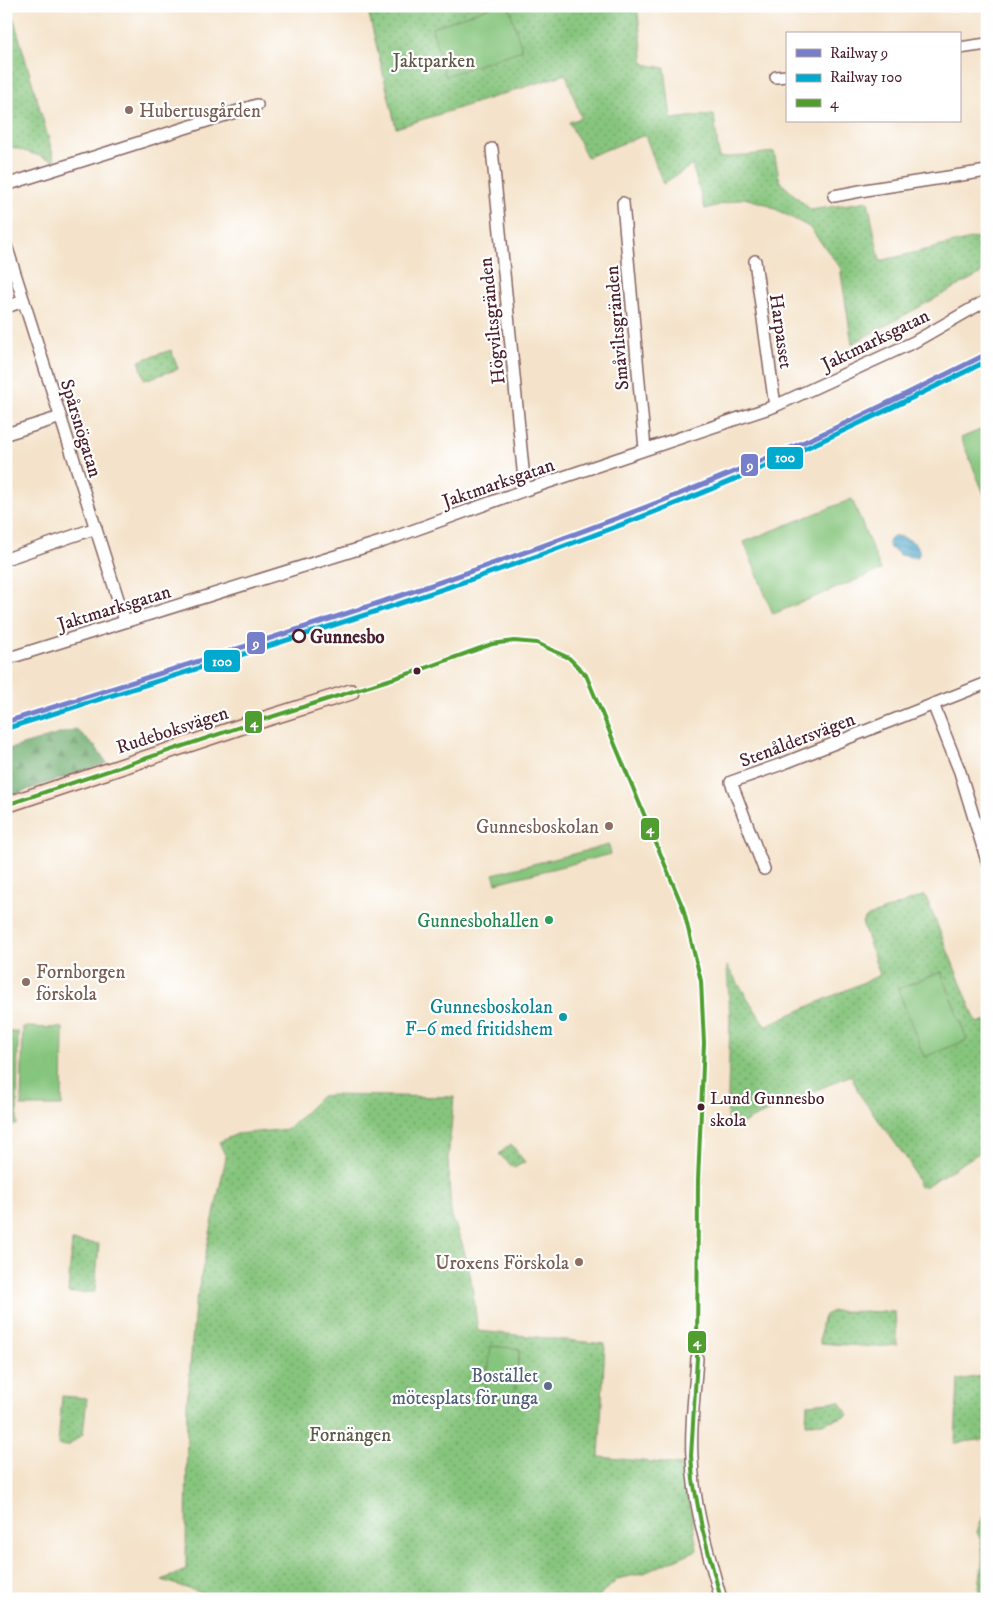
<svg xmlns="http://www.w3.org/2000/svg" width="993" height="1605" viewBox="0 0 993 1605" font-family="'IM FELL DW Pica',serif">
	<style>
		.grass { fill: url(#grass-dots); stroke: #687254 }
		.forest { fill: url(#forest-firs); stroke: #5b644c }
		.garden { fill: #86c57d; stroke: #687254 }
		.water { fill: url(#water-rules); stroke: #4c647b }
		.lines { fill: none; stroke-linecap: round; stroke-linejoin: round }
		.street-casing { stroke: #866463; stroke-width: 14 }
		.secondary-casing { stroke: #866463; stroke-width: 18 }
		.street { stroke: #fff; stroke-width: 11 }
		.secondary { stroke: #fde4d0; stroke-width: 15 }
		.bus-1-casing { stroke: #fff; stroke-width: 8 }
		.bus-1 { stroke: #509e2f; stroke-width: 4 }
		.rail-1-casing { stroke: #fff; stroke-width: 9 }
		.rail-2-casing { stroke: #fff; stroke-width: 9 }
		.rail-1 { stroke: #767fc8; stroke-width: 5 }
		.rail-2 { stroke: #00a9ce; stroke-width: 5 }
		.education-dot { fill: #8d6e63; stroke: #fff; stroke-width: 2 }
		.stop-dot { fill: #fff; stroke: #4a1f2b; stroke-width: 2.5 }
		.bus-dot { fill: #4a1f2b; stroke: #fff; stroke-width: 2 }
		.leisure-dot { fill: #2e9e5b; stroke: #fff; stroke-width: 2 }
		.culture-dot { fill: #0f9aa8; stroke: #fff; stroke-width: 2 }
		.service-dot { fill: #5c6f8a; stroke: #fff; stroke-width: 2 }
		.labels { text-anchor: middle; stroke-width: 4.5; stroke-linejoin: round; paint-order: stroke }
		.bus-label { font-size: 18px; fill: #4a1f2b; stroke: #fff; text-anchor: start }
		.park-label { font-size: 19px; fill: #5f5948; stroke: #fff }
		.education-label { font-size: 19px; fill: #785e54; stroke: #fff; text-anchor: start }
		.street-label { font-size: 19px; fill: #4a1f2b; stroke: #fff }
		.stop-label { font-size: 19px; font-weight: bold; fill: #4a1f2b; stroke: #fff; text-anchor: start }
		.leisure-label { font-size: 19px; fill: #27864d; stroke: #fff; text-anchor: end }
		.culture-label { font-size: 19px; fill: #0d838f; stroke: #fff; text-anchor: end }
		.service-label { font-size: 19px; fill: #4e5e75; stroke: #fff; text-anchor: end }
		.line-badge { stroke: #fff; stroke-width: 2 }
		.badge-label { font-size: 14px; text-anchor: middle; font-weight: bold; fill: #fff }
	</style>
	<defs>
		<pattern id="grass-dots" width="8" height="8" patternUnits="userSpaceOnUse" patternTransform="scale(1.25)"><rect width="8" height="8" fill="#86c57d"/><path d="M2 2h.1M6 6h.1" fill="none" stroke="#709f67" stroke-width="1.8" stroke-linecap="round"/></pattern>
		<pattern id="forest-firs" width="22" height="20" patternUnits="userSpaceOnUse" patternTransform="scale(1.25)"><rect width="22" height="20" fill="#6caa6c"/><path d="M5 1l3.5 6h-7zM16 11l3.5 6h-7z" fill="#5b8a59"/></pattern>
		<pattern id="water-rules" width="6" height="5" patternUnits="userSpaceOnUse" patternTransform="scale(1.25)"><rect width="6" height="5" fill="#4ea8cb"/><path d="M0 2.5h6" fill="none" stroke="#4388a5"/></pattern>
	</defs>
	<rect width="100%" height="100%" fill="#fff"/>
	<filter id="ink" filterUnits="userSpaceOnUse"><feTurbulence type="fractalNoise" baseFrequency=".02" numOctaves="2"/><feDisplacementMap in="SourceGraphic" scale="10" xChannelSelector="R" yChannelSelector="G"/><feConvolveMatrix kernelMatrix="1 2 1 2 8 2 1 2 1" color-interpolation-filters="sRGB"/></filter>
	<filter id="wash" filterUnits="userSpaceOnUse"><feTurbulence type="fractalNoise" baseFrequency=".0096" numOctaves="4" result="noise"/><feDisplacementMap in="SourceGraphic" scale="20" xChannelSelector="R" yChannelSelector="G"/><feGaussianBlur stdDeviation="1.12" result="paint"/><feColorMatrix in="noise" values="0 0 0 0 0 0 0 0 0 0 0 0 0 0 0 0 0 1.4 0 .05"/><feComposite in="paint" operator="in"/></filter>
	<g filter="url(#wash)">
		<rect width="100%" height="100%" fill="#f4e3ca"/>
		<!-- grass -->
		<path class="grass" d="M6,6H10L55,161L6,145Z
			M367,6H637L644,64L665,68L671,119L714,114L719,158L774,152L780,182L811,210L868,201L880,261L987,235V270L852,344L840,267L809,227L766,204L744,198L705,209L692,165L663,184L645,135L587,157L569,122L581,118L566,74L396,128Z
			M171,350L178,369L145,380L139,361Z
			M925,895L977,1023L987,1020V1148L926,1186L920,1187L909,1162L860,1095L851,1075L727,1130L730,1019L727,966L766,1027L778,1020L880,975L862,922L867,917Z
			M6,1032H18L17,1125H6Z
			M329,1095L454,1097L448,1159L451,1214L463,1246L471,1278L478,1331L605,1344L599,1457L684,1465L697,1550L644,1573L618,1579L596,1599H220L162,1580L186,1570L187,1404L195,1305L226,1157L219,1142L237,1134L288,1129L321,1096Z
			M511,1144L525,1162L514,1168L499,1154Z
			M72,1241L99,1244L95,1292L68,1293Z
			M833,1311L895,1312L897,1345L875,1347L820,1343L821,1324L825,1315Z
			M987,1375V1439L955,1443L958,1380Z
			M62,1396L87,1398L83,1434L68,1446L58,1445Z
			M840,1401L848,1415L824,1423L806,1424L807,1404Z
			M987,1506V1599H978C979,1577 988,1551 977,1532Z"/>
		<!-- forest -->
		<path class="forest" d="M76,729L95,746L107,763L6,797V750Z"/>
		<!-- garden -->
		<path class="garden" d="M493,6H509L522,50L445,76L432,28Z
			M987,427V501L961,438Z
			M852,499L881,570L773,614L744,542Z
			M609,845L611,854L496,883L493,874Z
			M941,972L967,1040L924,1057L898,989Z
			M23,1027L63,1028L62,1106H21Z
			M491,1346L520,1349L513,1400L485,1397Z"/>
		<!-- water -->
		<path class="water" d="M895,536C906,536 926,546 917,558L899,555L896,551L890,548L888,541Z"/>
	</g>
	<g filter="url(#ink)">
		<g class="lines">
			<!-- street casing -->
			<g class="street-casing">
				<path id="street" d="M959,48L987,44
					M776,77L787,76
					M492,149L525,490
					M6,185L257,105
					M834,196L871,189L987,171
					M623,203L645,449
					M6,245L125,621
					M755,261L775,406
					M6,307L24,301
					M6,434L61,417
					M6,559L96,528
					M6,659L384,541L525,490L775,406L914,342L987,300
					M933,704L960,772L987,861
					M764,869L731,782L782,764L987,683
					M697,1358C695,1391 690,1424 692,1457C693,1505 708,1552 721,1599"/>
			</g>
			<!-- secondary casing -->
			<g class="secondary-casing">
				<path id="secondary" d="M6,805L252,723L351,692"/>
			</g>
			<!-- street -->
			<use href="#street" class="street"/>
			<!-- secondary -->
			<use href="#secondary" class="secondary"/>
			<!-- bus-1 casing -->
			<g class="bus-1-casing">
				<path id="bus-1" d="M6,805L252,723L417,671L492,644L514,641L537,643L569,658L586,675L683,908L701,981L704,1043L698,1180L697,1358L691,1456L693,1480L702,1528L721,1599"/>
			</g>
			<!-- bus-1 -->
			<use href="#bus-1" class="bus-1"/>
			<!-- rail-1 casing -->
			<g class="rail-1-casing">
				<path id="rail-1" d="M6,722C256,643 507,567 748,466C830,433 908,393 987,354"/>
			</g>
			<!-- rail-2 casing -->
			<g class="rail-2-casing">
				<path id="rail-2" d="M8,728C258,649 512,575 754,471C833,437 910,399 987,361"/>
			</g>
			<!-- rail-1 -->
			<use href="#rail-1" class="rail-1"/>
			<!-- rail-2 -->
			<use href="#rail-2" class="rail-2"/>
		</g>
	</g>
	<!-- markers -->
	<g class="education-dot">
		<circle cx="129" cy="110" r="5"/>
		<circle cx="609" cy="826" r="5"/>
		<circle cx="26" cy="982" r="5"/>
		<circle cx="579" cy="1262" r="5"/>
	</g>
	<circle class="stop-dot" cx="299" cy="636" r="6"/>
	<g class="bus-dot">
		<circle cx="417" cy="671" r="4.5"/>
		<circle cx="701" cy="1107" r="4.5"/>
	</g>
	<circle class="leisure-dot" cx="549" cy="920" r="5"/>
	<circle class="culture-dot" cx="563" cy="1017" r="5"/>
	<circle class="service-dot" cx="548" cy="1386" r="5"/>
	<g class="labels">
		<!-- bus labels -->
		<g class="bus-label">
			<text x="710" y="1104">Lund Gunnesbo<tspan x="710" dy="22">skola</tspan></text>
		</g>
		<!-- park labels -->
		<g class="park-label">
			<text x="434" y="67">Jaktparken</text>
			<text x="350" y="1441">Fornängen</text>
		</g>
		<!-- education labels -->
		<g class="education-label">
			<text x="139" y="117">Hubertusgården</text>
			<text x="599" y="833" text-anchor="end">Gunnesboskolan</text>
			<text x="36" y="978">Fornborgen<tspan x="36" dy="22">förskola</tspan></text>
			<text x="569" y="1269" text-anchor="end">Uroxens Förskola</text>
		</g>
		<!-- street labels -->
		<g class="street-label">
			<text transform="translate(491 321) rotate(-96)" y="7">Högviltsgränden</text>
			<text transform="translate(616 328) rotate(-95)" y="7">Småviltsgränden</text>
			<text transform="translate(782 331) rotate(82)" y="7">Harpasset</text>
			<text transform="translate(875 339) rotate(-26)" y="7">Jaktmarksgatan</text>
			<text transform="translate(82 428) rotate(73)" y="7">Spårsnögatan</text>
			<text transform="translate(498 482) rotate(-19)" y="7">Jaktmarksgatan</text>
			<text transform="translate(114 607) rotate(-17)" y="7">Jaktmarksgatan</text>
			<text transform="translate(172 729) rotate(-18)" y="7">Rudeboksvägen</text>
			<text transform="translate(797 739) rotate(-21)" y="7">Stenåldersvägen</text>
		</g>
		<!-- stop labels -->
		<g class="stop-label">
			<text x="310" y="643">Gunnesbo</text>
		</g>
		<!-- leisure labels -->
		<g class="leisure-label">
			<text x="539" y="927">Gunnesbohallen</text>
		</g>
		<!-- culture labels -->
		<g class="culture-label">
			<text x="553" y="1013">Gunnesboskolan<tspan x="553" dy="22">F–6 med fritidshem</tspan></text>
		</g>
		<!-- service labels -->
		<g class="service-label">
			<text x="538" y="1382">Bostället<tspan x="538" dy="22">mötesplats för unga</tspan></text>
		</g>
	</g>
	<g class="line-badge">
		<rect x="766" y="446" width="38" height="24" rx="5" fill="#00a9ce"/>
		<rect x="740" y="453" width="19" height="24" rx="5" fill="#767fc8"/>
		<rect x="246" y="631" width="20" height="24" rx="5" fill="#767fc8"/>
		<rect x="203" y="649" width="38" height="24" rx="5" fill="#00a9ce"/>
		<rect x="244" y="710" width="19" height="24" rx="5" fill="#509e2f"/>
		<rect x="640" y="817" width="20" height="24" rx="5" fill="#509e2f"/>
		<rect x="687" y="1330" width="20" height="24" rx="5" fill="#509e2f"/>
	</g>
	<g class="badge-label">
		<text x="785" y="462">100</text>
		<text x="750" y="470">9</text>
		<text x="256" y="648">9</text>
		<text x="222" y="666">100</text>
		<text x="254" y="727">4</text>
		<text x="650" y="833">4</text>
		<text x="697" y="1346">4</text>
	</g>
	<!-- margin -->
	<rect width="993" height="1605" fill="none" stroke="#fff" stroke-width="25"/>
	<!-- legend -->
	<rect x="786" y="32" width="175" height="90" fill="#ffffff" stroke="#b7a5aa"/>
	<rect x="796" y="49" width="25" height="8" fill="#767fc8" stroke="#b7a5aa"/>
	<text x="830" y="58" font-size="15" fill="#4a1f2b">Railway 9</text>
	<rect x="796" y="74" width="25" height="8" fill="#00a9ce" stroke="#b7a5aa"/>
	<text x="830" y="82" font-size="15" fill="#4a1f2b">Railway 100</text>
	<rect x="796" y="99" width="25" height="8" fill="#509e2f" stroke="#b7a5aa"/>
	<text x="830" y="108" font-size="15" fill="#4a1f2b">4</text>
</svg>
